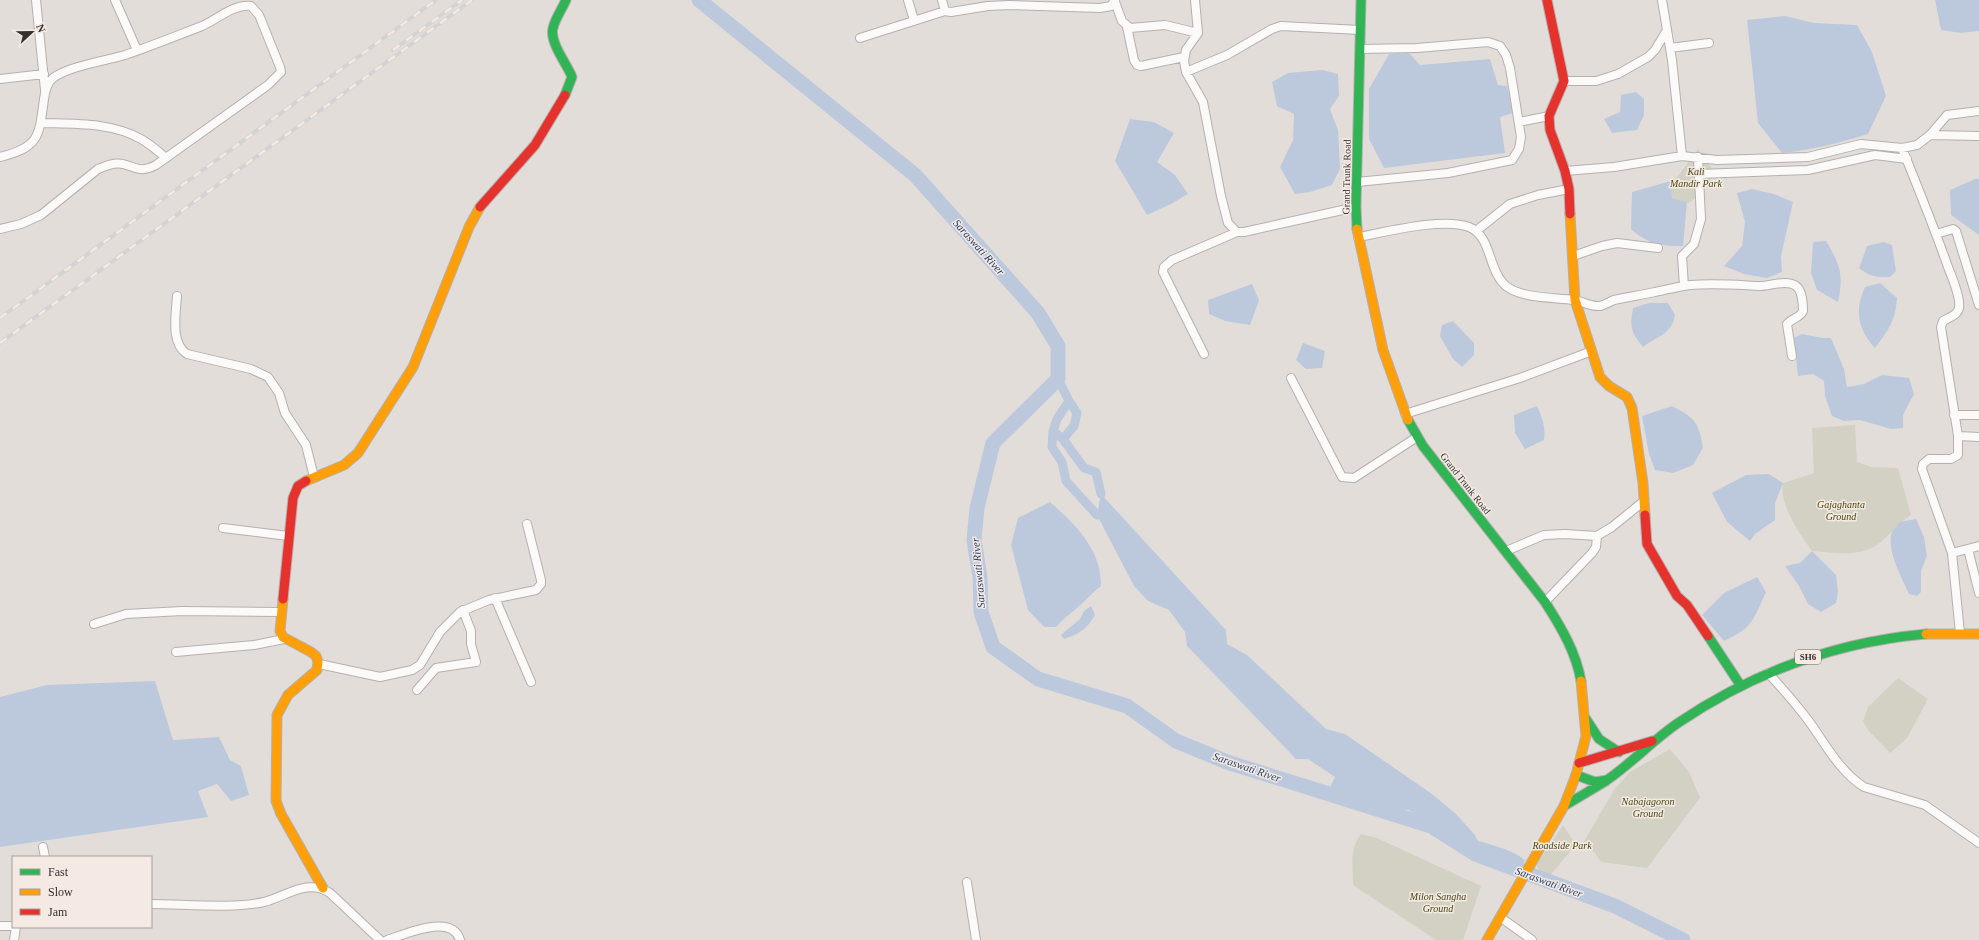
<svg xmlns="http://www.w3.org/2000/svg" width="1979" height="940" viewBox="0 0 1979 940" font-family="Georgia,serif">
	<style>
		.green { fill: #d2d1c3 }
		.water { fill: #bcc9dd }
		.lines { fill: none; stroke-linecap: round; stroke-linejoin: round }
		.canal { stroke: #bcc9dd; stroke-width: 9 }
		.river { stroke: #bcc9dd; stroke-width: 15 }
		.street-casing { stroke: #b5b0ae; stroke-width: 10 }
		.fast-casing { stroke: #b5b0ae; stroke-width: 11 }
		.slow-casing { stroke: #b5b0ae; stroke-width: 11 }
		.jam-casing { stroke: #b5b0ae; stroke-width: 11 }
		.street { stroke: #fbfaf9; stroke-width: 8 }
		.fast { stroke: #30b455; stroke-width: 9 }
		.slow { stroke: #ff9f0a; stroke-width: 9 }
		.jam { stroke: #e5322d; stroke-width: 9 }
		.rail-casing { stroke: #d5d3d2; stroke-width: 4 }
		.rail { stroke: #f4e9e3; stroke-width: 2.5; stroke-dasharray: 8; stroke-linecap: butt }
		.labels { text-anchor: middle; stroke-width: 3; stroke-linejoin: round; paint-order: stroke }
		.shield { fill: #f4e9e3; stroke: #6e6864; stroke-width: 1 }
		.shield-label { font-size: 9px; font-weight: bold; fill: #34302e }
		.park-label { font-size: 10px; font-style: italic; fill: #45480e; stroke: #f4e9e3 }
		.street-label { font-size: 10px; fill: #34302e; stroke: #f4e9e3 }
		.water-label { font-size: 11px; font-style: italic; fill: #254169; stroke: #f4e9e3 }
	</style>
	<rect width="100%" height="100%" fill="#e3ddda"/>
	<!-- green -->
	<path class="green" d="M1698,149L1713,170L1710,185L1689,203L1672,198L1671,181L1678,176Z
		M1855,425L1857,462L1871,467L1898,468L1911,515C1899,522 1892,533 1881,542C1862,558 1836,553 1812,551C1801,536 1778,503 1783,483L1814,473L1812,428Z
		M1898,678L1928,699L1907,738L1890,753L1868,730L1863,721L1868,707Z
		M1670,749L1689,772L1700,798L1647,868L1601,862L1595,853L1583,843L1614,790L1630,772Z
		M1563,825L1576,845L1546,880L1536,865Z
		M1361,834L1377,838L1481,886L1463,940H1436L1353,885C1353,867 1349,849 1361,834Z"/>
	<!-- water -->
	<path class="water" d="M1935,0H1979V31L1961,33L1941,30Z
		M1785,16L1814,23L1857,25L1872,52L1886,96L1868,134C1839,143 1812,150 1782,153L1758,123L1747,20Z
		M1409,53L1420,65L1490,59L1498,85L1507,86L1513,113L1500,117L1505,153L1384,168L1369,139V89L1389,54Z
		M1322,70L1338,74L1339,96L1330,109L1338,130L1340,169L1332,185L1310,192L1295,194L1280,167L1293,140L1294,114L1277,106L1272,82L1288,73Z
		M1636,92L1644,99V115L1637,130L1612,133L1604,119L1620,112L1621,95Z
		M1130,119L1154,122L1174,133L1157,162L1175,175L1188,194L1171,204L1147,215L1115,161Z
		M1975,179H1979V235L1951,215L1950,190Z
		M1671,181L1672,198L1687,202L1683,246C1660,246 1648,244 1631,229L1632,192Z
		M1752,189L1774,194L1793,202L1781,256L1782,272L1767,278L1744,274L1724,266L1742,246L1745,222L1737,193Z
		M1826,241C1840,264 1844,275 1838,302L1817,290L1811,273L1813,242Z
		M1884,242L1892,245L1896,271L1890,277C1877,278 1869,276 1859,268L1867,246Z
		M1880,283L1897,298C1895,322 1889,329 1875,348C1858,330 1854,310 1865,287Z
		M1252,284L1259,300L1250,325L1225,321L1209,314L1208,300Z
		M1649,303H1668L1675,315C1671,336 1658,335 1643,347C1630,332 1630,326 1633,308Z
		M1453,321L1474,343V355L1462,367L1453,359L1440,336L1442,325Z
		M1802,334L1823,338H1831L1844,369L1847,387L1864,384L1882,375L1909,378L1914,394L1903,415V428L1891,429L1860,420L1844,421L1832,416L1825,396L1824,381L1813,374L1798,376L1794,338Z
		M1303,343L1325,351L1322,368L1306,369L1296,360Z
		M1537,406C1542,417 1546,428 1544,440L1525,449L1515,433L1514,415Z
		M1672,406C1695,418 1699,422 1703,448L1693,465L1673,473L1655,470L1649,454L1642,416Z
		M1769,474L1783,483L1775,503V520L1755,534L1750,541L1727,522L1712,493L1746,475Z
		M1101,494L1226,630L1227,644L1247,655L1326,729L1345,734L1432,794L1456,814L1474,834L1478,841C1493,845 1513,850 1525,860L1520,871L1475,854L1409,810L1378,809L1327,793L1335,777L1308,759H1296L1187,646L1185,632L1169,610L1148,601L1134,586L1097,515Z
		M1050,502C1075,524 1102,550 1101,586C1092,593 1086,600 1077,608C1070,614 1063,619 1056,627H1044L1028,610L1011,545L1018,518Z
		M1916,519L1924,537L1927,556L1921,571V592L1917,596L1909,594C1902,577 1886,551 1892,532C1894,529 1898,525 1900,522Z
		M1812,551L1836,575L1838,592L1836,603L1821,612L1808,604L1799,586L1785,566L1800,563Z
		M1757,577L1766,592C1753,620 1753,628 1724,641L1702,615L1724,593Z
		M1091,606L1095,615C1088,628 1078,635 1064,639L1061,635L1080,619L1084,611Z
		M155,681L173,740L219,737L230,760L241,766L249,795L231,801L217,784L198,791L208,817L0,847V697L47,685Z"/>
	<g class="lines">
		<!-- canal -->
		<path class="canal" d="M1058,379L1069,401L1057,419L1053,431L1052,447L1062,462L1066,481L1097,515
			M1053,431L1063,439L1084,468L1096,472L1101,494
			M1063,439L1074,426L1077,413L1069,401"/>
		<!-- river -->
		<path class="river" d="M699,0L915,175L1038,313L1058,346V379L993,443L977,508L974,540L980,577L981,612L993,647L1038,679L1127,706L1176,741L1227,762L1431,826L1475,854L1615,906L1683,940"/>
		<!-- street casing -->
		<g class="street-casing">
			<path id="street" d="M36,0L45,90
				M115,0L137,50
				M908,0L914,20
				M942,0L945,11L951,12L988,6L1010,5L1100,8L1111,6L1115,0
				M1195,0L1198,33L1186,50L1184,61L1186,72L1203,102L1221,196L1228,223L1237,232H1244L1356,207
				M1662,0L1672,60L1682,156
				M1115,2L1122,21L1130,28L1165,25L1198,33
				M1127,27L1134,60L1137,65L1141,66L1184,57
				M860,38L945,11
				M1670,48L1709,43
				M1186,72L1227,55L1272,29L1281,26L1360,30
				M0,79L44,74
				M1564,81H1596L1618,74L1648,57L1655,50L1667,30
				M1519,122L1549,116
				M41,123C74,124 111,122 141,139C150,144 158,151 166,158
				M1930,135L1979,136
				M1902,148C1918,188 1934,227 1948,267C1952,277 1961,298 1959,308C1958,315 1948,318 1943,321L1941,327L1958,436V455L1951,459H1929L1923,464L1922,469L1952,553L1960,633
				M0,157C40,147 39,136 44,99C45,91 47,83 53,78C69,66 105,61 125,55C151,46 176,36 202,26C218,19 233,4 251,6L259,15L280,67L281,72L268,85L156,165C140,173 138,168 123,164C114,162 105,166 98,169L41,215L21,224L0,229
				M1565,171L1614,167L1682,156L1717,160L1808,157L1861,144L1902,148L1917,145L1930,135L1947,115L1979,111
				M1699,174L1808,170L1875,155L1907,159
				M1357,182L1448,173L1512,160L1519,149L1521,137L1510,68L1506,55L1500,46L1488,42L1417,48L1360,49
				M1476,231L1510,204L1538,195L1569,189
				M1936,234L1953,229L1956,231L1979,305
				M1358,237C1386,232 1443,217 1469,227C1491,236 1488,266 1502,282C1515,299 1554,297 1574,300C1582,301 1590,307 1600,306C1605,305 1609,302 1614,300C1627,297 1642,295 1655,292C1667,290 1679,286 1691,285C1714,283 1738,285 1760,286C1770,286 1787,279 1796,286C1802,290 1803,304 1803,311C1800,318 1792,318 1787,324L1792,356
				M1573,256L1602,246L1617,243L1658,248
				M1684,286L1682,256L1694,244L1701,219L1698,157
				M177,296C176,314 170,343 187,354L251,369L268,377L279,393L285,413L306,445L314,477
				M1204,354L1163,272L1164,267L1172,260L1237,232
				M1291,378L1342,477L1354,478L1417,437
				M1405,414L1520,378L1592,351
				M1954,415H1979
				M1958,436L1979,437
				M223,528L288,536
				M1968,549L1979,593
				M1506,551L1544,535L1565,534L1597,536L1612,527L1644,501
				M1952,553L1979,546
				M495,598L531,682
				M1545,602L1592,553L1596,547L1597,536
				M94,624L126,614L182,611L281,612
				M176,652L254,645L284,639
				M319,664L380,677L412,670L420,665L440,632L460,612L489,600L536,590L541,584V580L527,524
				M1768,673C1782,688 1796,704 1808,720C1825,743 1839,771 1864,787L1925,805L1979,843
				M417,690L436,668L476,662L471,644V631L463,610
				M43,847L45,857
				M967,882L976,940
				M151,904C184,904 233,909 264,902C287,896 308,878 330,893L380,940
				M1500,917L1532,940
				M0,926H13
				M14,940L16,927
				M387,940C406,934 452,913 460,940"/>
		</g>
		<!-- fast casing -->
		<g class="fast-casing">
			<path id="fast" d="M565,95L572,77C567,64 549,42 553,28C555,19 562,9 566,0
				M1357,229L1356,207L1361,0
				M1408,420L1423,446L1545,602C1561,627 1576,652 1581,681
				M1708,636L1741,686
				M1586,719L1599,739L1619,752
				M1576,775L1595,782L1607,780C1632,763 1653,740 1678,723C1752,673 1836,642 1926,634
				M1564,806L1606,781"/>
		</g>
		<!-- slow casing -->
		<g class="slow-casing">
			<path id="slow" d="M1570,214L1575,300L1600,377L1609,386L1627,397L1632,408L1643,483L1645,515
				M1357,229L1383,350L1408,420
				M306,481L344,465L358,453L413,367L469,227L480,207
				M283,599L280,631L283,637L311,652L316,656L318,662L317,670L288,695L277,715L276,801L281,814L323,888
				M1926,634H1979
				M1487,940L1564,806L1576,775L1586,736L1581,681"/>
		</g>
		<!-- jam casing -->
		<g class="jam-casing">
			<path id="jam" d="M1547,0L1564,81L1549,116L1550,130L1565,171L1569,189L1570,214
				M480,207L535,145L565,95
				M1645,515L1647,544L1677,596L1687,605L1708,636
				M283,599L293,498L298,486L306,481
				M1579,763L1652,741"/>
		</g>
		<!-- street -->
		<use href="#street" class="street"/>
		<!-- fast -->
		<use href="#fast" class="fast"/>
		<!-- slow -->
		<use href="#slow" class="slow"/>
		<!-- jam -->
		<use href="#jam" class="jam"/>
		<!-- rail casing -->
		<g class="rail-casing">
			<path id="rail" d="M393,50L462,0
				M0,318L436,0
				M0,343L472,0"/>
		</g>
		<!-- rail -->
		<use href="#rail" class="rail"/>
	</g>
	<g class="labels">
		<!-- shield labels -->
		<rect class="shield" x="1795" y="650" width="26" height="14" rx="3"/>
		<g class="shield-label">
			<text x="1808" y="660">SH6</text>
		</g>
		<!-- park labels -->
		<g class="park-label">
			<text x="1696" y="175">Kali<tspan x="1696" dy="12">Mandir Park</tspan></text>
			<text x="1841" y="508">Gajaghanta<tspan x="1841" dy="12">Ground</tspan></text>
			<text x="1648" y="805">Nabajagoron<tspan x="1648" dy="12">Ground</tspan></text>
			<text x="1562" y="849">Roadside Park</text>
			<text x="1438" y="900">Milon Sangha<tspan x="1438" dy="12">Ground</tspan></text>
		</g>
		<!-- street labels -->
		<g class="street-label">
			<text transform="translate(1346 177) rotate(-89)" y="4">Grand Trunk Road</text>
			<text transform="translate(1466 483) rotate(52)" y="4">Grand Trunk Road</text>
		</g>
		<!-- water labels -->
		<g class="water-label">
			<text transform="translate(979 247) rotate(48)" y="4">Saraswati River</text>
			<text transform="translate(978 573) rotate(-95)" y="4">Saraswati River</text>
			<text transform="translate(1247 767) rotate(19)" y="4">Saraswati River</text>
			<text transform="translate(1549 882) rotate(20)" y="4">Saraswati River</text>
		</g>
	</g>
	<!-- legend -->
	<rect x="12" y="856" width="140" height="72" fill="#f4e9e3" stroke="#a79f9b"/>
	<rect x="20" y="869" width="20" height="6" fill="#30b455" stroke="#a79f9b"/>
	<text x="48" y="876" font-size="12" fill="#34302e">Fast</text>
	<rect x="20" y="889" width="20" height="6" fill="#ff9f0a" stroke="#a79f9b"/>
	<text x="48" y="896" font-size="12" fill="#34302e">Slow</text>
	<rect x="20" y="909" width="20" height="6" fill="#e5322d" stroke="#a79f9b"/>
	<text x="48" y="916" font-size="12" fill="#34302e">Jam</text>
	<!-- north arrow -->
	<g transform="translate(32 32) rotate(68)" stroke="#f4e9e3" stroke-width="3" paint-order="stroke">
	<path d="M0-3L7 15L0 10L-7 15Z" fill="#34302e"/>
	<text y="-6" font-size="11" font-weight="bold" text-anchor="middle" fill="#34302e">N</text>
	</g>
</svg>
